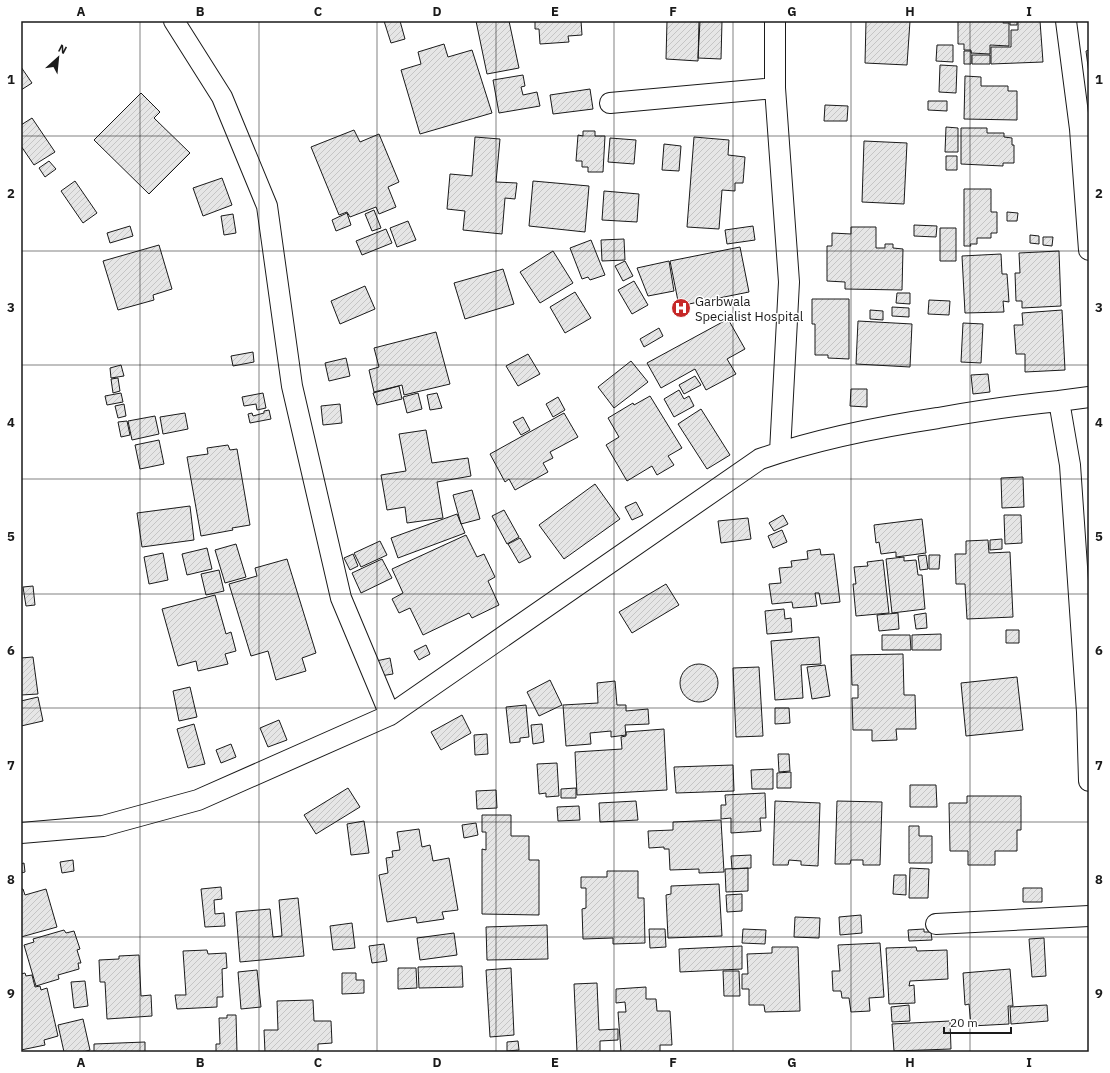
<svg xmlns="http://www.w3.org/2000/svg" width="1110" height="1073" viewBox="0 0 1110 1073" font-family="'IBM Plex Sans',sans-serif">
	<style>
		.building { fill: url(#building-hatch); stroke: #1a1a1a }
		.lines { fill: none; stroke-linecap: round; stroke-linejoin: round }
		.minor-casing { stroke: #1a1a1a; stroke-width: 22 }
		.minor { stroke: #fff; stroke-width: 20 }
		.grid { fill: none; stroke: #1a1a1a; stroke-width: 1; stroke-opacity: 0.55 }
		.labels { text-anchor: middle; stroke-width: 3; stroke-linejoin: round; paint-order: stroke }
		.poi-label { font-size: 13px; fill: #1a1a1a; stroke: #fff; text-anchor: start }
		.neatline { fill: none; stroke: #1a1a1a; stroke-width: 1.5 }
		.grid-label { font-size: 13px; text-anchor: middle; font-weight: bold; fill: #1a1a1a }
	</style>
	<defs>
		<pattern id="building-hatch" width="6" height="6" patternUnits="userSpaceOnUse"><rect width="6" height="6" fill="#e6e6e6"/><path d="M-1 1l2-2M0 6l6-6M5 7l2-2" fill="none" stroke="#c5c5c5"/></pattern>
	</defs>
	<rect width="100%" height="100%" fill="#fff"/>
	<!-- building -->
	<path class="building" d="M384,21H400L405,39L391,43Z
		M476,21H509L519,68L487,74Z
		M535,21H581L582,35L568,36L569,42L540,44L539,29H535Z
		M667,21H699L698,61L666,59Z
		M700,21H722L721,59L698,58Z
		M866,21H910L907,65L865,63Z
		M958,21H1004L1003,23H1009V46L990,45V54L971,53V50H964V44H958Z
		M1010,21H1017V25H1010Z
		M1018,21H1040L1043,62L991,64V47H1011V30H1018Z
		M444,44L448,57L472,50L492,113L420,134L401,70L421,64L418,52Z
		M937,45H953V62L936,61Z
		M1089,50V74L1086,51Z
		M964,51H971V64H964Z
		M972,55H990V64H972Z
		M940,65L957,66L956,93L939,92Z
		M21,67L32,83L21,90Z
		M523,75L525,86L521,87L523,95L537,92L540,106L499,113L493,80Z
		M965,76L981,77V86H1008V91H1017V120L964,119Z
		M590,89L593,109L553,114L550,95Z
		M141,93L160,112L154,118L190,153L149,194L94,140Z
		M928,101H947V111L928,110Z
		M825,105L848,106L847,121H824Z
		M32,118L55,152L34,165L21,146V125Z
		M946,127L958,128V152H945Z
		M961,128H987V133H1004V137L1012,138V145H1014V163H1003V166L961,164Z
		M354,130L360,142L379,134L399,182L388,187L396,207L379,214L376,207L350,217L347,212L339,215L311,147Z
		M583,131H595V136H605L603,172H588V167H582V161H576L578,135L583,136Z
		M475,137L500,139L496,182L517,183L515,199L505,198L502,234L463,230L465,211L447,209L450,174L472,176Z
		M694,137L729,140L728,155L745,157L743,183H735V191L722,190L719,229L687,227Z
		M610,138L636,140L634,164L608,162Z
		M864,141L907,143L904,204L862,202Z
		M664,144L681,146L679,171L662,170Z
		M946,156H957V170H946Z
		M49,161L56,169L45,177L39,168Z
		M222,178L232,205L203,216L193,188Z
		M75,181L97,213L83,223L61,191Z
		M533,181L589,186L585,232L529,226Z
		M964,189H991V212H997V233H991V238H977V244H970L971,246H964Z
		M604,191L639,194L637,222L602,220Z
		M374,210L381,228L372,231L365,214Z
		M1007,212L1018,213L1017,221H1007Z
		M347,213L351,225L336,231L332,220Z
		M233,214L236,233L224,235L221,216Z
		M408,221L416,240L397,247L390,228Z
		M914,225L937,226L936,237L914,236Z
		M130,226L133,236L110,243L107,233Z
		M753,226L755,240L727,244L725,230Z
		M851,227H876V248H885V244H893V248L903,249L902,290L845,289V282L827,281V246H832V233L851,234Z
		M940,228H956V261H940Z
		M386,229L392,243L362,255L356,241Z
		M1030,235L1039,236V244L1030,243Z
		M1043,237H1053L1052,246L1043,245Z
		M624,239L625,260L602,261L601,240Z
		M591,240L605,275L590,280L588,277L582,279L570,248Z
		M159,245L172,289L153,295L154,300L118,310L103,261Z
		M740,247L749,292L679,306L670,261Z
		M553,251L573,283L540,303L520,272Z
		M1059,251L1061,306L1022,308V301H1016L1015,273H1020L1019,253Z
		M1001,254L1002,274H1007L1009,302L1003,301L1004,312L965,313L962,256Z
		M625,261L633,276L623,281L615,266Z
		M669,261L674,291L648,296L637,268Z
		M503,269L514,304L465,319L454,283Z
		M634,281L648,305L632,314L618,290Z
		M365,286L375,309L340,324L331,301Z
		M575,292L591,318L565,333L550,307Z
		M897,293H910V304L896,303Z
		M812,299H849V359L828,358V355H815V324H812Z
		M929,300L950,301L949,315L928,314Z
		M892,307L909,308V317L892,316Z
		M870,310L883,311V320L870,319Z
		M1062,310L1065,370L1025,372V354H1016L1014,325H1023L1022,313Z
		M728,319L745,349L727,359L736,374L706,390L695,369L661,388L647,363Z
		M858,321L912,324L910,367L856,364Z
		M963,323L983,324L981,363L961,362Z
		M659,328L663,336L644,347L640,339Z
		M436,332L450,384L404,395L402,385L374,392L369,370L379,367L374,348Z
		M253,352L254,362L233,366L231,356Z
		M528,354L540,374L518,386L506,366Z
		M346,358L350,376L329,381L325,363Z
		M631,361L648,382L614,408L598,387Z
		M121,365L124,376L111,378L110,368Z
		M988,374L990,392L973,394L971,375Z
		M695,376L701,385L684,394L679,385Z
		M118,378L120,391L113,393L111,379Z
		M399,386L402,399L377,405L373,393Z
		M851,389H867V407L850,406Z
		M679,390L684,399L689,396L694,406L674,417L664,399Z
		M121,393L123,402L107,405L105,396Z
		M263,393L266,408L257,410L256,404L244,406L242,397Z
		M418,393L422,409L407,413L403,397Z
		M437,393L442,408L430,410L427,395Z
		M650,396L682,448L668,456L674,465L657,475L652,466L627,481L606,445L619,437L608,418L633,403L634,405Z
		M558,397L565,410L553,417L546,404Z
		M124,404L126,416L118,418L115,406Z
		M340,404L342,423L323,425L321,406Z
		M701,409L730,455L707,469L678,424Z
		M269,410L271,419L250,423L248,414L252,413L253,416L264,413V411Z
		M185,413L188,429L163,434L160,417Z
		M564,413L578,437L550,452L553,458L543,463L548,472L515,490L509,479L505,482L490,454Z
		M155,416L159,434L132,440L128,421Z
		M523,417L530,430L521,435L513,422Z
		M127,421L130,435L121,437L118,422Z
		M426,430L432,463L468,458L471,476L437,482L443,518L407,523L405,507L387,510L381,475L406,471L399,434Z
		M159,440L164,464L140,469L135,445Z
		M228,445L230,450L237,449L250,525L232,528L233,530L201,536L187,457L208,454L207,448Z
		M1023,477L1024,507L1002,508L1001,478Z
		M595,484L620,519L564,559L539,525Z
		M472,490L480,519L461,524L453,495Z
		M636,502L643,515L632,520L625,507Z
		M190,506L194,540L142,547L137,513Z
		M504,510L519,537L507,544L492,516Z
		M457,514L465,533L398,558L391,538Z
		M783,515L788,524L774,531L769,523Z
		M1004,515H1021L1022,543L1005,544Z
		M748,518L751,539L721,543L718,521Z
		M922,519L926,553L896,557V552L881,554L879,542L876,543L874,525Z
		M782,530L787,542L773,548L768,536Z
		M466,535L477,557L484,554L495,577L488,581L499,605L472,618L469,613L423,635L410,608L399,613L392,599L403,593L392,569Z
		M520,538L531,557L519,563L508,544Z
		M1002,539V549L990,550V540Z
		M988,540L989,553L1010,552L1013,617L967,619L965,584H956L955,554H966V541Z
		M380,541L387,555L361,567L354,553Z
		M236,544L246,577L225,583L215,550Z
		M207,548L212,569L187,575L182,554Z
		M820,549L821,555L834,554L840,602L821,604L819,593H815L817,606L793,608L792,602L772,604L769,584L781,583L779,568L792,567L791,561L808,559L807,551Z
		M163,553L168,580L149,584L144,557Z
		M353,554L358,566L350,570L344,558Z
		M926,555L928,569L920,570L918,556Z
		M929,555H940L939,569H929Z
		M904,557V561L916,560L918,575H922L925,609L892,613L886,559Z
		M287,559L316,653L302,658L306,671L276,680L268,651L251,656L229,584L257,576L255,568Z
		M382,559L392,578L361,593L352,573Z
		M883,560L889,613L856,616L853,584H856L854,567L868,566L867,562Z
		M219,570L224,591L206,595L201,574Z
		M666,584L679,605L632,633L619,612Z
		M33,586L35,605L26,606L23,587Z
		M215,595L226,634L231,632L236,651L225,654L228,664L198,671L196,661L178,666L162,609Z
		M784,609L785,619L791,618L792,632L767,634L765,611Z
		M898,613L899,629L879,631L877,615Z
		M926,613L927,628L916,629L914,615Z
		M1006,630H1019V643H1006Z
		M941,634V650H912V635Z
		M882,635H910L911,650H882Z
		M819,637L821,664L801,665L803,698L775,700L771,641Z
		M426,645L430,654L419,660L414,651Z
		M903,654L904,695H915L916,729H896L897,740L872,741V730H853L852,698H858V685H852L851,655Z
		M33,657L38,694L21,695V658Z
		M390,658L393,674L380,676L376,661Z
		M680 683a19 19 0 1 1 38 0a19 19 0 1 1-38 0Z
		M825,665L830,696L812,699L807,667Z
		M759,667L763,736L736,737L733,668Z
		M1017,677L1023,730L966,736L961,683Z
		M550,680L562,705L539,716L527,692Z
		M615,681L617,705H626V711L648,709L649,724L625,725L626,735L611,737V731L590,733L591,744L566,746L563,705L598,703L597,683Z
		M190,687L197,717L179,721L173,691Z
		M38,697L43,721L21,726V701Z
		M526,705L529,737L520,738V742L510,743L506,707Z
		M775,708H789L790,723L775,724Z
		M462,715L471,733L441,750L431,732Z
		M279,720L287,740L268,747L260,728Z
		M194,724L205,764L188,768L177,729Z
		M542,724L544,742L533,744L531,725Z
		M664,729L667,790L577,795L575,752L622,749L621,737L626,736V732Z
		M487,734L488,754L475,755L474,735Z
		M231,744L236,757L221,763L216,750Z
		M778,754H789L790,771L779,772Z
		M557,763L559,796L546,797V793L539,794L537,764Z
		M733,765L734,791L676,793L674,767Z
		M773,769V789H752L751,770Z
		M791,772V788H777V773Z
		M910,785H936L937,807H910Z
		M348,788L360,807L316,834L304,815Z
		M576,788V798H561V789Z
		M496,790L497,808L477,809L476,791Z
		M765,793L766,818H760L761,831L731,833V818L721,819V805H726L725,795Z
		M967,796H1021V830H1017V851H995V865H968V851H950L949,803H967Z
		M636,801L638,820L600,822L599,803Z
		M775,801L820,803L818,866L801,865V861L789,860L788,865H773Z
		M837,801L882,802L880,865H863V860H851L850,864H835Z
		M579,806L580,820L558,821L557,807Z
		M482,815H511V836H529V860H539V915L482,914V849L486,850V832H482Z
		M721,820L724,872L699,873V869L670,870L669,849H664V847L649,848L648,831L673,830V822Z
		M364,821L369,853L351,855L347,824Z
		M476,823L478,835L464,838L462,825Z
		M909,826H919V836H932V863H909Z
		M419,829L422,847L430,845L433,861L449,858L458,910L442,912L444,919L417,923L416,917L387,922L379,875L388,873L386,858L393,857L392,851L400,850L397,832Z
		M751,855V868L732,869L731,856Z
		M73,860L74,871L62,873L60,862Z
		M24,863L25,872L21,873V864Z
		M748,868V891L726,892L725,869Z
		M910,868L929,869L928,898H909Z
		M607,871H638V898H644L645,943L613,944V938L583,939L582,909L586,908V888H581V877H607Z
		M894,875H906V895L893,894Z
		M719,884L722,936L668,938L666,895L671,894V886Z
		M221,887L222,899L214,900L215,914L224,913L225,926L205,927L201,889Z
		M1023,888H1042V902H1023Z
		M21,889H23L25,895L46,889L57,927L21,937Z
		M742,894V911L727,912L726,895Z
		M298,898L304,956L240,962L236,912L270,909L273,937L282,936L279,900Z
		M861,915L862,933L840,935L839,917Z
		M795,917L820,918L819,938L794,937Z
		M352,923L355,948L333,950L330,926Z
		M547,925L548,959L487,960L486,927Z
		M649,929H665L666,947L650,948Z
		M743,929L766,930L765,944L742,943Z
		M924,929V932H931L932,940L909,941L908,930Z
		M64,930L66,933L74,931L80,949L77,950L81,963H78L79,969L58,975L59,979L36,986L24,945L34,942L33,939Z
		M454,933L457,955L420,960L417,938Z
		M1044,938L1046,976L1032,977L1029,939Z
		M880,943L884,997L869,998L870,1011L851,1012L849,998H842L841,991H833L832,971H840L838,945Z
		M384,944L387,961L372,963L369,946Z
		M742,946V969L680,972L679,949Z
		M772,947H798L800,1011L765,1012L764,1005H749V989H742V974H748L747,954L772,953Z
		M916,947L917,951L947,950L948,979L910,981L909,986L914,985L915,1003L889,1004L886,948Z
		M207,950L208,954L226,953L227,968L222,969L223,997H217V1007L177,1009L175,995H186L183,951Z
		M139,955L141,996L151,995L152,1016L107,1019L105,982H100L99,960L119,959V956Z
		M462,966L463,987L419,988L418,967Z
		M398,968H416L417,988L398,989Z
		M511,968L514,1035L490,1037L486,970Z
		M1010,969L1013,1006H1008L1009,1024L971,1026L969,1004L965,1005L963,973Z
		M257,970L261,1007L241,1009L238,972Z
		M723,971H739L740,996H724Z
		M25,973L26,976L32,975L35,987L40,986L41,990L47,988L58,1036L44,1040L45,1045L21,1050V974Z
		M342,973H356V980H364V993L342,994Z
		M85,981L88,1006L74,1008L71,982Z
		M597,983L599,1030L618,1029V1040L600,1041V1052H577L574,984Z
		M646,987V999H656L657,1011H670L672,1045H660V1052H621L618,1012H626L625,1002L616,1003V989Z
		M313,1000L314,1021H331L332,1043L318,1044V1052H265L264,1030H278L277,1001Z
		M909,1005L910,1021L892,1022L891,1007Z
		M1047,1005L1048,1021L1011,1024L1010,1007Z
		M227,1015H236L237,1052H216V1044H220L219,1018H227Z
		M83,1019L90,1050L83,1052H64L58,1025Z
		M950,1021L951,1049L894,1051L892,1024Z
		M518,1041L519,1050L507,1051V1042Z
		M145,1042V1052H94V1044Z"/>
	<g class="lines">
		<!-- minor casing -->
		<g class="minor-casing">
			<path id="minor" d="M174,21L222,97L267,206L292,386L341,598L390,715
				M775,21V88L789,282L780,452
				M1066,21L1080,129L1089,250
				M610,103L775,88
				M1059,401L1089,397
				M21,833L103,826L198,800L390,715L760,459C817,439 878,427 938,418C978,411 1018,405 1059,401L1070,465L1087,712L1089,781
				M936,924L1089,916"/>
		</g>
		<!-- minor -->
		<use href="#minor" class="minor"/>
	</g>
	<!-- grid -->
	<path class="grid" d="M140,21V1052M259,21V1052M377,21V1052M496,21V1052M614,21V1052M733,21V1052M851,21V1052M970,21V1052M21,136H1089M21,251H1089M21,365H1089M21,479H1089M21,594H1089M21,708H1089M21,822H1089M21,937H1089"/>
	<!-- icons -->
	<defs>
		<g id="hospital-disc" transform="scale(1)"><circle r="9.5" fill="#c62828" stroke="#fff"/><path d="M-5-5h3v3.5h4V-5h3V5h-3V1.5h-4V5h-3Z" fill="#fff"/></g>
	</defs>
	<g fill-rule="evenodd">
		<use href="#hospital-disc" x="681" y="308"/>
	</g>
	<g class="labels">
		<!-- poi labels -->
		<g class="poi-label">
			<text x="695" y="306">Garbwala<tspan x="695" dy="15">Specialist Hospital</tspan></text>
		</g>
	</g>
	<!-- border -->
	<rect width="1110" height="1073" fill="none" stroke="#ffffff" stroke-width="44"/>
	<!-- north arrow -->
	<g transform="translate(58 58) rotate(27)" stroke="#ffffff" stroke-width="3" paint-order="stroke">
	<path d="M0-3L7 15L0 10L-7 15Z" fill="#1a1a1a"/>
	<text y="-6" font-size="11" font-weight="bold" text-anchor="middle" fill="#1a1a1a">N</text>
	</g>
	<!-- scale -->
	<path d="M944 1027v6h67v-6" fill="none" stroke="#1a1a1a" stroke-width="2"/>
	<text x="950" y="1027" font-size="12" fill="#1a1a1a" stroke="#ffffff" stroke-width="3" paint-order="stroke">20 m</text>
	<rect x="22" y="22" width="1066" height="1029" class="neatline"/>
	<g class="grid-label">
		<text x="81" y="16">A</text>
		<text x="200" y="16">B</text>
		<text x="318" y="16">C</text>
		<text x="437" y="16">D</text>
		<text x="555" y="16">E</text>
		<text x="673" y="16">F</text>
		<text x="792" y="16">G</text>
		<text x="910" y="16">H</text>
		<text x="1029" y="16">I</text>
		<text x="11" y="84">1</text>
		<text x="1099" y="84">1</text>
		<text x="11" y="198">2</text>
		<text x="1099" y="198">2</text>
		<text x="11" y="312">3</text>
		<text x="1099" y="312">3</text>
		<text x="11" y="427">4</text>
		<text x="1099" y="427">4</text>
		<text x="11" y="541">5</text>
		<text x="1099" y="541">5</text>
		<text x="11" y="655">6</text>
		<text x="1099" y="655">6</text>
		<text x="11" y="770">7</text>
		<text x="1099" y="770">7</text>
		<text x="11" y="884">8</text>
		<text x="1099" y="884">8</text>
		<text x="11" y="998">9</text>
		<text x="1099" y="998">9</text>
		<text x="81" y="1067">A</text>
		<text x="200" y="1067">B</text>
		<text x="318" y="1067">C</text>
		<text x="437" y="1067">D</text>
		<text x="555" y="1067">E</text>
		<text x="673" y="1067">F</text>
		<text x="792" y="1067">G</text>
		<text x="910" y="1067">H</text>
		<text x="1029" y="1067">I</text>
	</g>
</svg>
